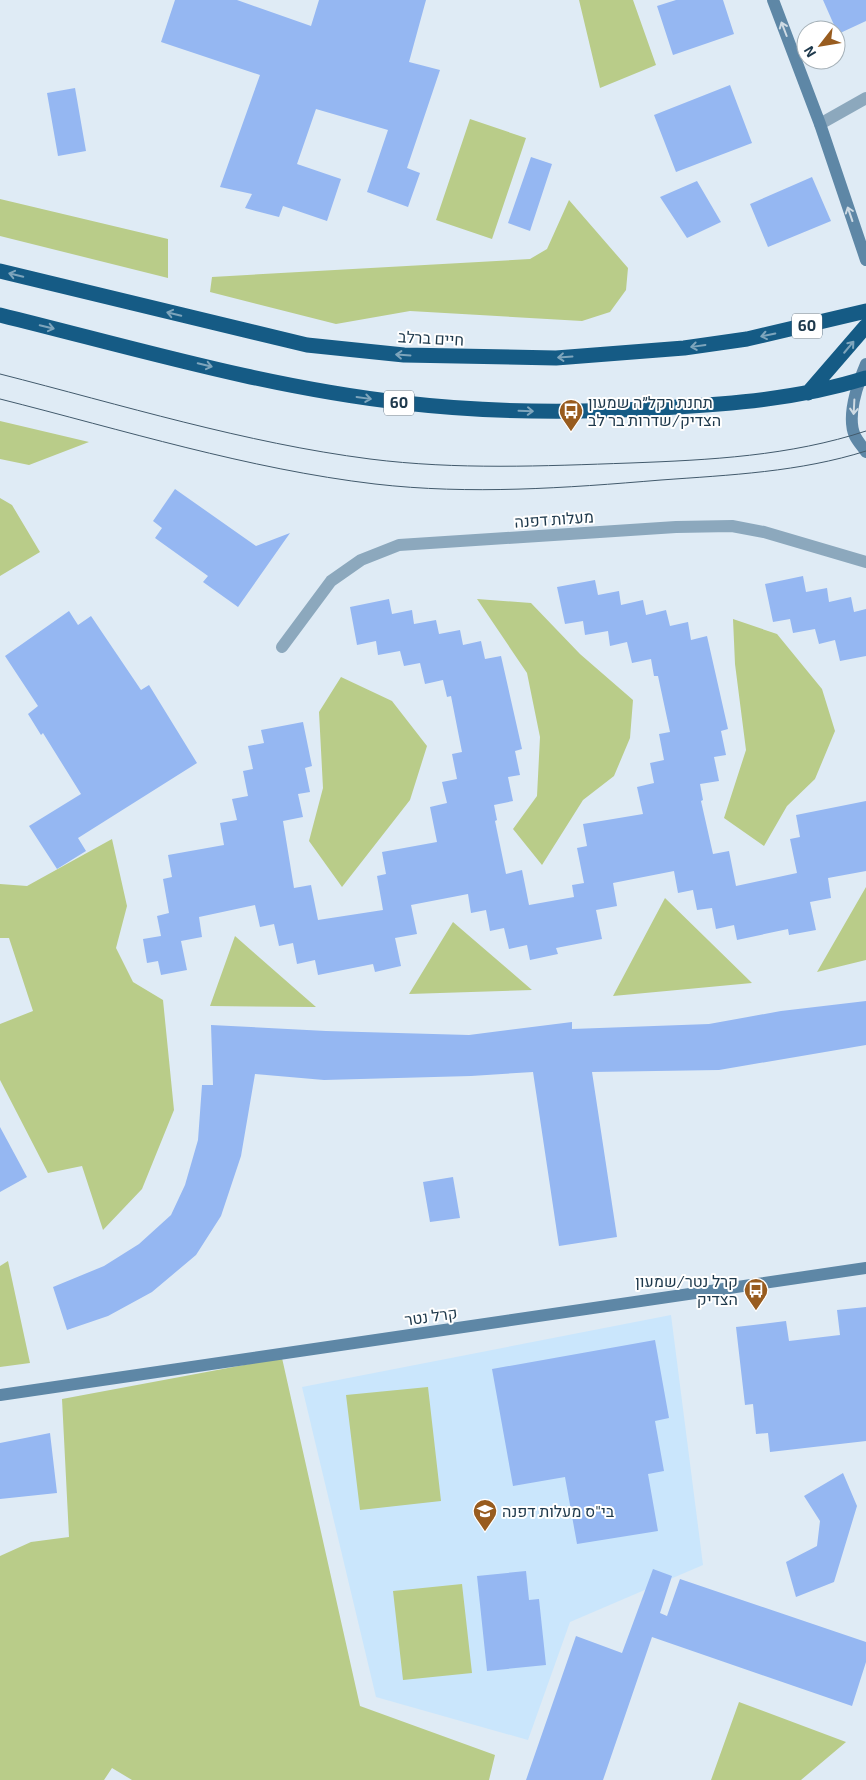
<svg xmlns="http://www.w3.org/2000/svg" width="866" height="1780" viewBox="0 0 866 1780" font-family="'Exo 2',Heebo,sans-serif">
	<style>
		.built { fill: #cae6fc }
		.green { fill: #b9cc89 }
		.building { fill: #95b7f2 }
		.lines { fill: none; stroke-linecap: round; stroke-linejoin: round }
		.street { stroke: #8ca8bd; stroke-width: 12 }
		.secondary { stroke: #5e87a6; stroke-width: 12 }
		.highway { stroke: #155b85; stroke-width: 15 }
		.tram { stroke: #425a6c; stroke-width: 1 }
		.oneway { stroke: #cfdbe4 }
		.oneway2 { stroke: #7ea5bc }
		.labels { text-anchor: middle; stroke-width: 4; stroke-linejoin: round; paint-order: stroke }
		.shield { fill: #fff; stroke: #627482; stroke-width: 1 }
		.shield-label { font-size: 15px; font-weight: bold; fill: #1e394c }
		.street-label { font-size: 16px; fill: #1e394c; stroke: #fff }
		.poi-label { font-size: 16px; fill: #1e394c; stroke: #fff; text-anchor: start }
	</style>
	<rect width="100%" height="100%" fill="#dfebf5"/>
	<!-- built -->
	<path class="built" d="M671,1315L703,1565L570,1622L528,1740L376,1697L302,1387Z"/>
	<!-- green -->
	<path class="green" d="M579,0H633L656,65L600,88Z
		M470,119L526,138L492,239L436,220Z
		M0,199L168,239V278L0,236Z
		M569,200L628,268L626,290L610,312L582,321L410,311L336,324L210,292L212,277L530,259L547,249Z
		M0,421L89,442L29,465L0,459Z
		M0,498L12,505L40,552L0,576Z
		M477,599L531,603L580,654L633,700L630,738L614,776L583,800L542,865L513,829L537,796L540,737L527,673Z
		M733,619L777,634L822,689L835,731L815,779L787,806L764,846L724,818L746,750L735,664Z
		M341,677L392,701L427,746L410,800L342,887L309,841L323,788L319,712Z
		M112,839L127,906L116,948L133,982L163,1000L174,1110L142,1189L103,1230L82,1166L48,1173L0,1080V1024L33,1011L9,938H0V884L27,886Z
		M866,887V960L817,972Z
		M665,898L752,983L613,996Z
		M453,922L532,990L409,994Z
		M235,936L316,1007L210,1006Z
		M8,1261L30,1363L0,1367V1266Z
		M282,1358L360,1706L495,1755L489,1780H132L112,1768L104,1780H0V1556L31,1542L69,1537L62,1399Z
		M428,1387L441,1501L360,1510L346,1395Z
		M462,1584L472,1673L403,1680L393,1591Z
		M739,1702L846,1742L801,1780H711Z"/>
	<!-- building -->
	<path class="building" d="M175,0H237L311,26L319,0H426L409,62L440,70L407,168L420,173L408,207L367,192L388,130L316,109L297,164L341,179L327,221L283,206L279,217L245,208L252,194L220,187L260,75L161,42Z
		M676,0H723L734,34L673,55L657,6Z
		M823,0H866V21L838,34Z
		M730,85L752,143L676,172L654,115Z
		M75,88L86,151L58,156L47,93Z
		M531,157L552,164L530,231L508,223Z
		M812,177L831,221L768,247L750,204Z
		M697,181L721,222L687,238L660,197Z
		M175,489L256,546L290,533L238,607L203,582L208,576L155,538L162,528L153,521Z
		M803,576L806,592L827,588L829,602L851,597L854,612L866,609V656L840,661L835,640L819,644L815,629L793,633L790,619L773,622L765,584Z
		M595,580L598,595L619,591L621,605L643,600L646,615L666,610L670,626L688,622L691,640L707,636L728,729L721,731L726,755L714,757L719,781L700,784L703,800L701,801L713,854L729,851L736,886L797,873L790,839L800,837L796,815L866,801V871L828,878L831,898L810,902L816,930L789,935L788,929L737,940L734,925L716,929L712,908L697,910L693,890L678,893L674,871L613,883L617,906L596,910L602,939L556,948L558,954L530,960L527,945L509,949L504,928L490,931L486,910L471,913L468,894L411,905L417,934L395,938L401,966L375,972L373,964L318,975L315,960L297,964L293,943L279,946L274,924L260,927L255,905L199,917L202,937L181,941L187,970L161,975L158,961L147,963L143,939L161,936L157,916L169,913L163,879L172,877L168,855L224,845L220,823L237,820L232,799L248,796L243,771L253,769L248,746L264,743L261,730L303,722L312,766L305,768L310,792L298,794L303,817L283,821L294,888L311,885L318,920L383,910L377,876L386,874L382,852L437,842L430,807L447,803L442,782L457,779L452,754L462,752L451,696L447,697L443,680L425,684L420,663L404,666L400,651L378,655L376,641L357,645L350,607L389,599L392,614L412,610L414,624L436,620L439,634L460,630L463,645L481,641L485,659L501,656L522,749L515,751L520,775L508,777L513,801L494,805L497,820L495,821L506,874L522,870L529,905L574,897L572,885L584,883L577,848L587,846L583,824L643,814L637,787L654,783L650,763L664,760L659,734L670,732L658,676H654L651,659L632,663L627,642L610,646L608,631L585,635L583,621L565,624L557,587Z
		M69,611L78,625L91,616L141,690L149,685L197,763L78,838L86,851L57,869L29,826L81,794L43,733L41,735L28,714L38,706L5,656Z
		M866,1001V1045L719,1070L592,1072L617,1237L559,1246L533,1072L471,1076L324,1080L255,1074L241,1156L221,1216L196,1255L152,1292L108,1316L67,1330L53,1287L104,1266L139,1244L171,1215L185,1185L198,1140L202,1085H213L211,1025L326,1031L469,1035L572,1022V1029L709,1024L781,1011Z
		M0,1127L27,1177L0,1192Z
		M453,1177L460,1218L430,1222L423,1182Z
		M866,1307V1441L770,1452L768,1433L756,1434L753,1404L745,1405L736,1327L786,1321L789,1341L840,1335L837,1310Z
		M655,1340L669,1418L655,1421L664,1471L648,1474L658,1531L577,1544L565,1477L513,1486L492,1369Z
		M50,1433L57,1493L0,1499V1443Z
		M843,1473L857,1506L834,1582L796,1597L786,1562L817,1546L820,1521L804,1496Z
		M653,1569L672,1576L660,1613L667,1616L680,1579L866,1642V1662L852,1706L652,1637L603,1780H526L576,1636L622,1653Z
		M526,1571L529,1600L539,1599L546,1665L487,1671L477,1576Z"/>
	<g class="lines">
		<!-- street -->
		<path class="street" d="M820,124L866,98
			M282,647L331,581L361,560L399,545L676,527L732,526L764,532L866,562"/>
		<!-- secondary -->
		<path class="secondary" d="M773,0L820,124L866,260
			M866,364C858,383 846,416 855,436C858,442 863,447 866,452
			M0,1395L866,1268"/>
		<!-- highway -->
		<path class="highway" d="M0,271L307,345L404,355L556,358L684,348L747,339L866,311
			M0,315C134,348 268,388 405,403C491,413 576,413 661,408C730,404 800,399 866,378
			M808,393L866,326"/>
		<!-- tram -->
		<path class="tram" d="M0,374C122,405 245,443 370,459C457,470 543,466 630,463C710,460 790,456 866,431
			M0,399C123,430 248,469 375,484C470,495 566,488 661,480C730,475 800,472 866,451"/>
	</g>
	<!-- one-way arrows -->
	<defs><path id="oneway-shaft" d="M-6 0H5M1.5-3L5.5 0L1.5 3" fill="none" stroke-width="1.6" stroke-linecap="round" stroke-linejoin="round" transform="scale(1.25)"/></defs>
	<g class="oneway">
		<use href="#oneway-shaft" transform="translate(784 29) rotate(-111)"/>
		<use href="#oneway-shaft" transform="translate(850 214) rotate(-109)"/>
		<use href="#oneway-shaft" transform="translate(854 407) rotate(93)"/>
	</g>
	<g class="oneway2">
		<use href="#oneway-shaft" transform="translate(16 275) rotate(-166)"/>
		<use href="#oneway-shaft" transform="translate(174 314) rotate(-166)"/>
		<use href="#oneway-shaft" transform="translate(47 327) rotate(14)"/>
		<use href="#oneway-shaft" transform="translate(768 335) rotate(168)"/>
		<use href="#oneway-shaft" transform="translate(698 346) rotate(172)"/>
		<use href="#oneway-shaft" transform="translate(849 347) rotate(-50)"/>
		<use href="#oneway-shaft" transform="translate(403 355) rotate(-176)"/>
		<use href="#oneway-shaft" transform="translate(565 357) rotate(176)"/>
		<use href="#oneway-shaft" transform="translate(205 365) rotate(14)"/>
		<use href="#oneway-shaft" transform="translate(364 398) rotate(8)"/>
		<use href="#oneway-shaft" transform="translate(526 411) rotate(2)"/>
	</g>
	<!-- icons -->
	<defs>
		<g id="bus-pin" transform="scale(1.25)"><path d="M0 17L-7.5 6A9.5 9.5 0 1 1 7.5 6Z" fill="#985c1f" stroke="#fff"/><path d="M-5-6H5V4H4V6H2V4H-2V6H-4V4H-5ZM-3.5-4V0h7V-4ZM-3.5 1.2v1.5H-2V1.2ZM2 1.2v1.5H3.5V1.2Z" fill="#fff"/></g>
		<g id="school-pin" transform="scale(1.25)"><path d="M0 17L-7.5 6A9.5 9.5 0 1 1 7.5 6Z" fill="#985c1f" stroke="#fff"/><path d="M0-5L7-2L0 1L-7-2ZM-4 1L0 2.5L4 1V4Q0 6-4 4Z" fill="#fff"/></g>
	</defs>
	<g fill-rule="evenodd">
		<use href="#bus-pin" x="571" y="411"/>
		<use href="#bus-pin" x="756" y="1290"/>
		<use href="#school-pin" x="485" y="1511"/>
	</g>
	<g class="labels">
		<!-- shield labels -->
		<g class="shield">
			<rect x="792" y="313.5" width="30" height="25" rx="4"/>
			<rect x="384" y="390.5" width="30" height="25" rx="4"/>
		</g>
		<g class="shield-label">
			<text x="807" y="331">60</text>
			<text x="399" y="408">60</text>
		</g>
		<!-- street labels -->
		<g class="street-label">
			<text transform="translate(431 338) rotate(3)" y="6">חיים ברלב</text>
			<text transform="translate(554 519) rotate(-4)" y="6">מעלות דפנה</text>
			<text transform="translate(431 1316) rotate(-8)" y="6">קרל נטר</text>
		</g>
		<!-- poi labels -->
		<g class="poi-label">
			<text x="588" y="408">תחנת רקל״ה שמעון<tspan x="588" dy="18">הצדיק/שדרות בר לב</tspan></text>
			<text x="738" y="1287" text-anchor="end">קרל נטר/שמעון<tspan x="738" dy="18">הצדיק</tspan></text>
			<text x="502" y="1517">בי"ס מעלות דפנה</text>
		</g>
	</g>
	<!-- north arrow -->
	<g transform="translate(821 45) rotate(239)"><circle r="24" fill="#ffffff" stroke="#a5b0b7"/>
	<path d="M0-4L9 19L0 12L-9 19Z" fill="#985c1f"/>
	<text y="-8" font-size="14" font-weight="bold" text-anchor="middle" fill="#1e394c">N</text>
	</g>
</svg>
